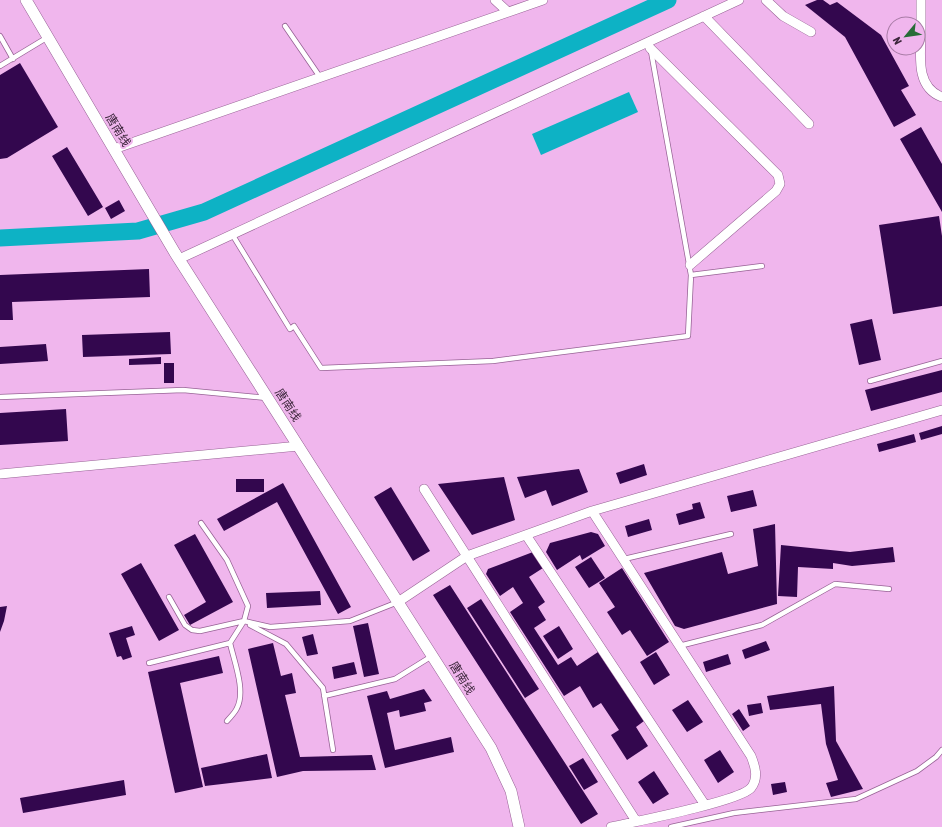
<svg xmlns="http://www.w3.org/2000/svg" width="942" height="827" viewBox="0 0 942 827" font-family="'Asap Condensed','Noto Sans SC',sans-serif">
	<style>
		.water { fill: #0db2c5 }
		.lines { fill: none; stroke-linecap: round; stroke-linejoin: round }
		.river { stroke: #0db2c5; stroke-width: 17 }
		.building { fill: #33074e }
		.service-casing { stroke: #976295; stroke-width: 6 }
		.minor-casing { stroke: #976295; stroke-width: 10 }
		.tertiary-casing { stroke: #976295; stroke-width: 12 }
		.service { stroke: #fff; stroke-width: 4.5 }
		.minor { stroke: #fff; stroke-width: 9 }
		.tertiary { stroke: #fff; stroke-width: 11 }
		.labels { text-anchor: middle; stroke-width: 4; stroke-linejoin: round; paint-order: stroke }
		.street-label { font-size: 12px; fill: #3c263b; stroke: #f0b6ed }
	</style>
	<rect width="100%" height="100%" fill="#f0b6ed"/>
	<!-- water -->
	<path class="water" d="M629,92L638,112L541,155L532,134Z"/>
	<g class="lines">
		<!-- river -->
		<path class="river" d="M0,238L138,231L204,212L668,0"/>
	</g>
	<!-- building -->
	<path class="building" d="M817,0H823L830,5L837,2L881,35L909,86L901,90L916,115L894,127L845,37L805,5Z
		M20,63L58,127L7,158L0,159V75Z
		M921,127L942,164V212L900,139Z
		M67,147L103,207L88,216L52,156Z
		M119,200L125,211L111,219L105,208Z
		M939,216L942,236V306L893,314L879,225Z
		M149,269L150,297L12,302L13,320H0V275Z
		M872,319L881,360L859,365L850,324Z
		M170,332L171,354L83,357L82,335Z
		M46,344L48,361L0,364V347Z
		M161,357V364L129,365V359Z
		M164,363H174V383H164Z
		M942,370V392L871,411L865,390Z
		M66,409L68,441L0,445V413Z
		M942,426V434L921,440L919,433Z
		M914,434L916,442L879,452L877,444Z
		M644,464L647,475L620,484L616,473Z
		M579,469L588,492L552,506L546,490L525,498L517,477Z
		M504,477L515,520L472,535L438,484Z
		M236,479H264V492H236Z
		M283,483L351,607L338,614L277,502L224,531L217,519Z
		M391,487L430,551L413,561L374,497Z
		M753,490L757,506L731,512L727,496Z
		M700,502L705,518L679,525L676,514L693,509L692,504Z
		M649,519L652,530L628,537L625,526Z
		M775,524L777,604L684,629L675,626L644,573L722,552L728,574L758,566L753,529Z
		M591,532L598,534L605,546L582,560L580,555L557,570L546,552L550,543Z
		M195,534L233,602L190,625L184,615L206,602L174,545Z
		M781,545L850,552L893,547L895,562L852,566L833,563V569L798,567L797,597L778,596Z
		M533,552L543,568L529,577L545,602L538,607L546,620L534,628L558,665L571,657L577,666L598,652L644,721L636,727L648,746L627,760L611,735L619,730L601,703L593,708L580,686L564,696L510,612L523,603L513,587L500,596L486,574L488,569Z
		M591,557L605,578L589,588L575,567Z
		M141,563L179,630L159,641L121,574Z
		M622,568L669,642L647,656L630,630L622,635L607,612L615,607L599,583Z
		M450,585L598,814L581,824L433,595Z
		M320,591L321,605L267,608L266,593Z
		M481,599L539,689L525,698L467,608Z
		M7,606L4,621L0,632V607Z
		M368,623L379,674L364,677L353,626Z
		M132,626L135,635L126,638L132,657L123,660L121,656L117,657L109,633Z
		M559,626L573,649L558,659L543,636Z
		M313,634L318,654L307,656L302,637Z
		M766,641L770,650L745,659L742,650Z
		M273,643L281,676L292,673L296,693L285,695L300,757L372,755L376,770L303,771L277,777L248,649Z
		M656,652L670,675L654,685L640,662Z
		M728,654L731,664L706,672L703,662Z
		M219,656L223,673L180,683L203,787L175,793L148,672Z
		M354,662L357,674L334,679L332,667Z
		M834,686L836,741L863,789L831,797L826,783L838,780L826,744L821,704L770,710L767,696Z
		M424,689L432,701L424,703L426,711L400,717L399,710L387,713L395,750L451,737L454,752L385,768L367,696L387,691L390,699Z
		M688,700L703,722L687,732L672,710Z
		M761,703L763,713L749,716L747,705Z
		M739,709L750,726L743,731L732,714Z
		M720,750L734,772L718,783L704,760Z
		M267,754L272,778L205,786L201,768Z
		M583,758L598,782L584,790L569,766Z
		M654,771L669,794L653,804L638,782Z
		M124,780L126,795L23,813L20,798Z
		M785,782L787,792L773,795L771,784Z"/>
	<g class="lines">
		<!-- service casing -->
		<g class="service-casing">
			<path id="service" d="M285,26L320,77
				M0,36L13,59
				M0,66L48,37
				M232,234L290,329L294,326L321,368L493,361L688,336L691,275L651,51
				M691,275L762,266
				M870,381L942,361
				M0,397L183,390L267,398
				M201,523L227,560L248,606L244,621L230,643C234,661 246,691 237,708C235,713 230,717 227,721
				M624,559L731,534
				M169,597L185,625L192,630L200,631L244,621L270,627L350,621L398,602
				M250,625L286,644L323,688L333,750
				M679,646L762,625L835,584L889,589
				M149,663L230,643
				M324,696L395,679L432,656
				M671,827L734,813L856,799L917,771L936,757L942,750"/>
		</g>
		<!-- minor casing -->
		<g class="minor-casing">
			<path id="minor" d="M495,0L508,12
				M766,0L783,16L811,32
				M921,0C921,12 921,25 921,37C920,59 917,88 942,97
				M704,16L809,124
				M650,48L778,175L780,184L776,191L690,265
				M114,149L543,0
				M179,259L739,0
				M0,474L299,446
				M424,489L636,821
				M592,511L751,756C755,766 759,778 751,788C740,801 634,822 611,827
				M526,535L705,805
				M398,602L467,556L592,511L942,410"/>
		</g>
		<!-- tertiary casing -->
		<g class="tertiary-casing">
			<path id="tertiary" d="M26,0L175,253L491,748L511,791L519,827"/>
		</g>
		<!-- service -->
		<use href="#service" class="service"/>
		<!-- minor -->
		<use href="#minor" class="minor"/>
		<!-- tertiary -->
		<use href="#tertiary" class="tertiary"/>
	</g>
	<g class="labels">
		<!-- street labels -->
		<g class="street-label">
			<text transform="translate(118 130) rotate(59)" y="4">唐南线</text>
			<text transform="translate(288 405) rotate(57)" y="4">唐南线</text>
			<text transform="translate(462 678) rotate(58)" y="4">唐南线</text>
		</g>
	</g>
	<!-- north arrow -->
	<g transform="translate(906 36) rotate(241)"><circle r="19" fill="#f0b6ed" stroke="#a87ca6"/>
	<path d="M0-3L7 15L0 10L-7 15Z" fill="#276c37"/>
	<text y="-6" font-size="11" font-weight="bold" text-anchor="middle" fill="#3c263b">N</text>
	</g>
</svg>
